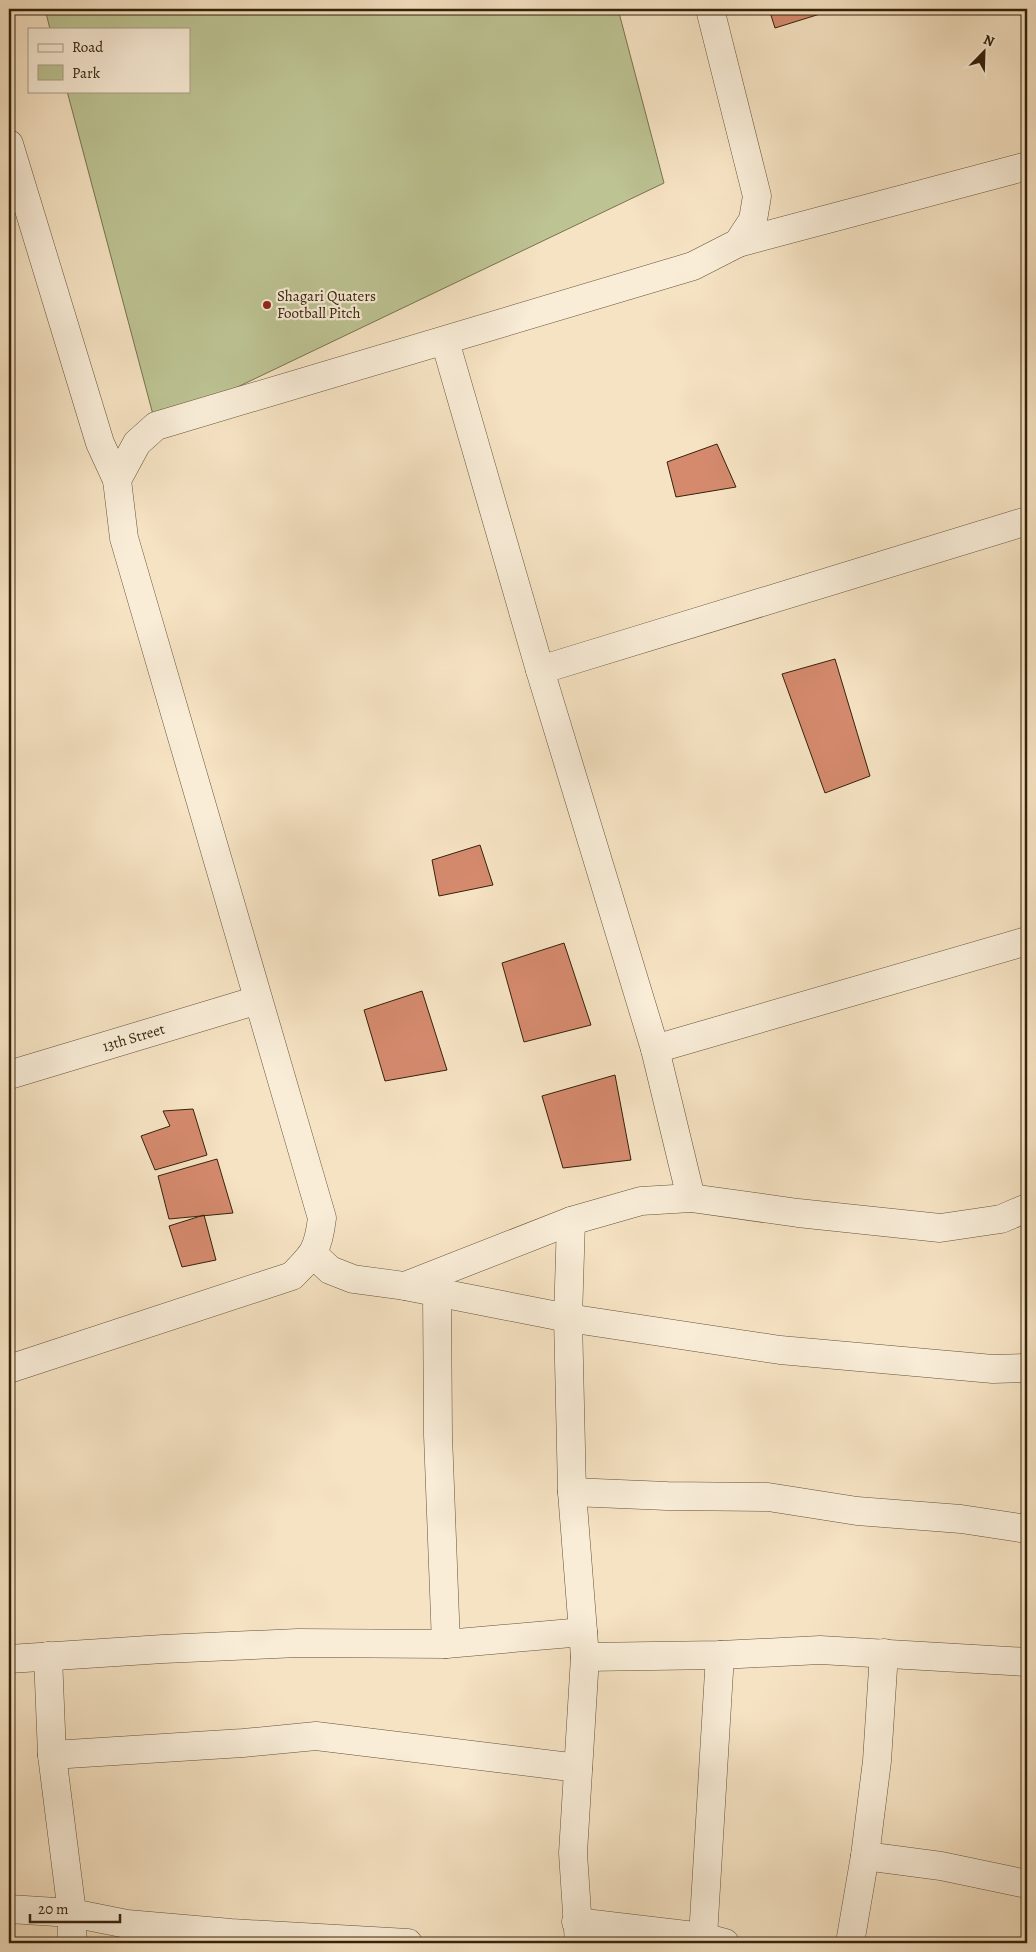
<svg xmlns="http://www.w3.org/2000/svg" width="1036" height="1952" viewBox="0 0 1036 1952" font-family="Alegreya,serif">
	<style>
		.green { fill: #bdc393; stroke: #78724e }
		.building { fill: #d58a6e; stroke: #342209 }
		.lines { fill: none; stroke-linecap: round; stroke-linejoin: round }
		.minor-casing { stroke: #645238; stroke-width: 29 }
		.minor { stroke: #f9edd8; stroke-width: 28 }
		.poi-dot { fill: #8f2418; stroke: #f9edd8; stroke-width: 2 }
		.labels { text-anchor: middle; stroke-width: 4.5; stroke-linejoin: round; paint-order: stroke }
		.poi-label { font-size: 15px; fill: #342209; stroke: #f9edd8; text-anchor: start }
		.street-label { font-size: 15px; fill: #342209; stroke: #f9edd8 }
	</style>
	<rect width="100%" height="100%" fill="#f6e3c3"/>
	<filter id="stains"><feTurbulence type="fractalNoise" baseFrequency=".004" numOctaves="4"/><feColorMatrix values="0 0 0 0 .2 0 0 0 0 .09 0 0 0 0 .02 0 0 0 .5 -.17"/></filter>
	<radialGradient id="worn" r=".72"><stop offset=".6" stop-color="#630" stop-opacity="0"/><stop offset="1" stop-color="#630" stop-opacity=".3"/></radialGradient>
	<!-- green -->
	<path class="green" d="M45,9H618L664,183L156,426L67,91H189V29H50Z"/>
	<!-- building -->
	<path class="building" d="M769,9H836L775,28Z
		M717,444L736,487L676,497L667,462Z
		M835,659L870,776L825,793L782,674Z
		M480,845L493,885L439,896L432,860Z
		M564,943L591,1025L524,1042L502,963Z
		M422,991L447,1070L385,1081L364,1010Z
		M615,1075L631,1160L563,1168L542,1096Z
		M193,1109L207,1155L155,1170L141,1136L170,1126L163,1111Z
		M217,1159L233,1213L169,1219L158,1176Z
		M204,1215L216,1260L182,1267L169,1226Z"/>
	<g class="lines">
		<!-- minor casing -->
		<g class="minor-casing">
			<g id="minor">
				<path d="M9,144L100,443L117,480"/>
				<path d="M738,243L1027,166"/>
				<path d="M445,341L540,670L655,1049L691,1198"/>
				<path d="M540,670L1027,521"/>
				<path d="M655,1049L1027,941"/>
				<path id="s1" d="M9,1075L258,1000"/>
				<path d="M571,1221L568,1318L572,1492L585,1657L573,1853L579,1943"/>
				<path d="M313,1254L330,1270L353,1279L405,1286L568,1318L780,1350L993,1369L1027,1368"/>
				<path d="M405,1286L571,1221L641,1201L691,1198L798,1213L940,1228L1001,1219L1027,1208"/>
				<path d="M437,1293L438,1435L446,1644"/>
				<path d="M9,1369L292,1276C314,1254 318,1250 322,1218L124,538L117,480L137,443L156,426L693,266L738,243L753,220L757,196L710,9"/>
				<path d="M572,1492L667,1496L768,1497L857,1511L961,1519L1027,1529"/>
				<path d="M48,1656L52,1755L72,1913V1943"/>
				<path d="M585,1657L720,1655L820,1650L1027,1662"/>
				<path d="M9,1659L163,1649L298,1643L446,1644L583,1632"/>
				<path d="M52,1755L243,1743L316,1736L578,1768"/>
				<path d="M865,1856L941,1866L1027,1884"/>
				<path d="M9,1909L72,1913L127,1924L231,1933L408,1943"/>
				<path d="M576,1922L703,1937L720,1655"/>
				<path d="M703,1937L725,1943"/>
				<path d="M850,1943L865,1856L877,1761L884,1653"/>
			</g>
		</g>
		<!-- minor -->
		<use href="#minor" class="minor"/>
	</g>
	<!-- markers -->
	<circle class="poi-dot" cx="267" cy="305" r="5"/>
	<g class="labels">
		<!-- poi labels -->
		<g class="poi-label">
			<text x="277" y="301">Shagari Quaters<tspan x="277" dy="17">Football Pitch</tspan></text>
		</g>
		<!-- street labels -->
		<g class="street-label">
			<text dy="5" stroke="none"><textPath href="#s1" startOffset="130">13th Street</textPath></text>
		</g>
	</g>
	<!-- margin -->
	<rect width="1036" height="1952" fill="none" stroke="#f6e3c3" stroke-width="30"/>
	<rect x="10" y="10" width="1016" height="1932" fill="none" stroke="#342209" stroke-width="2.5"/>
	<rect x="15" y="15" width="1006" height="1922" fill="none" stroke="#342209"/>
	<!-- legend -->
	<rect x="28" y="28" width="162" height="65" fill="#f9edd8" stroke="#aa9c85"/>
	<rect x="38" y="44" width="25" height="8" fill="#f9edd8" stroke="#aa9c85"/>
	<text x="72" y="52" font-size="15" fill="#342209">Road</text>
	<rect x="38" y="65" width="25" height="15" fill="#bdc393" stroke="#aa9c85"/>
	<text x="72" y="78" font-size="15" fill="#342209">Park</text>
	<!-- north arrow -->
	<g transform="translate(984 52) rotate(23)" stroke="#f9edd8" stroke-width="4" paint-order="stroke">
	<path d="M0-4L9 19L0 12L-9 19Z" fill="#342209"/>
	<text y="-8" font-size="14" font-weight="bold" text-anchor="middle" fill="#342209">N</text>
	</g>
	<!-- scale -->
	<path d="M30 1914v8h90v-8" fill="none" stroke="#342209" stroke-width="2.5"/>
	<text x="38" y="1914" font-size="15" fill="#342209" stroke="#f9edd8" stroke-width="4" paint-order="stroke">20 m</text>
	<rect width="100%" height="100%" filter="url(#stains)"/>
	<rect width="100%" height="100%" fill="url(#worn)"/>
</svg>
